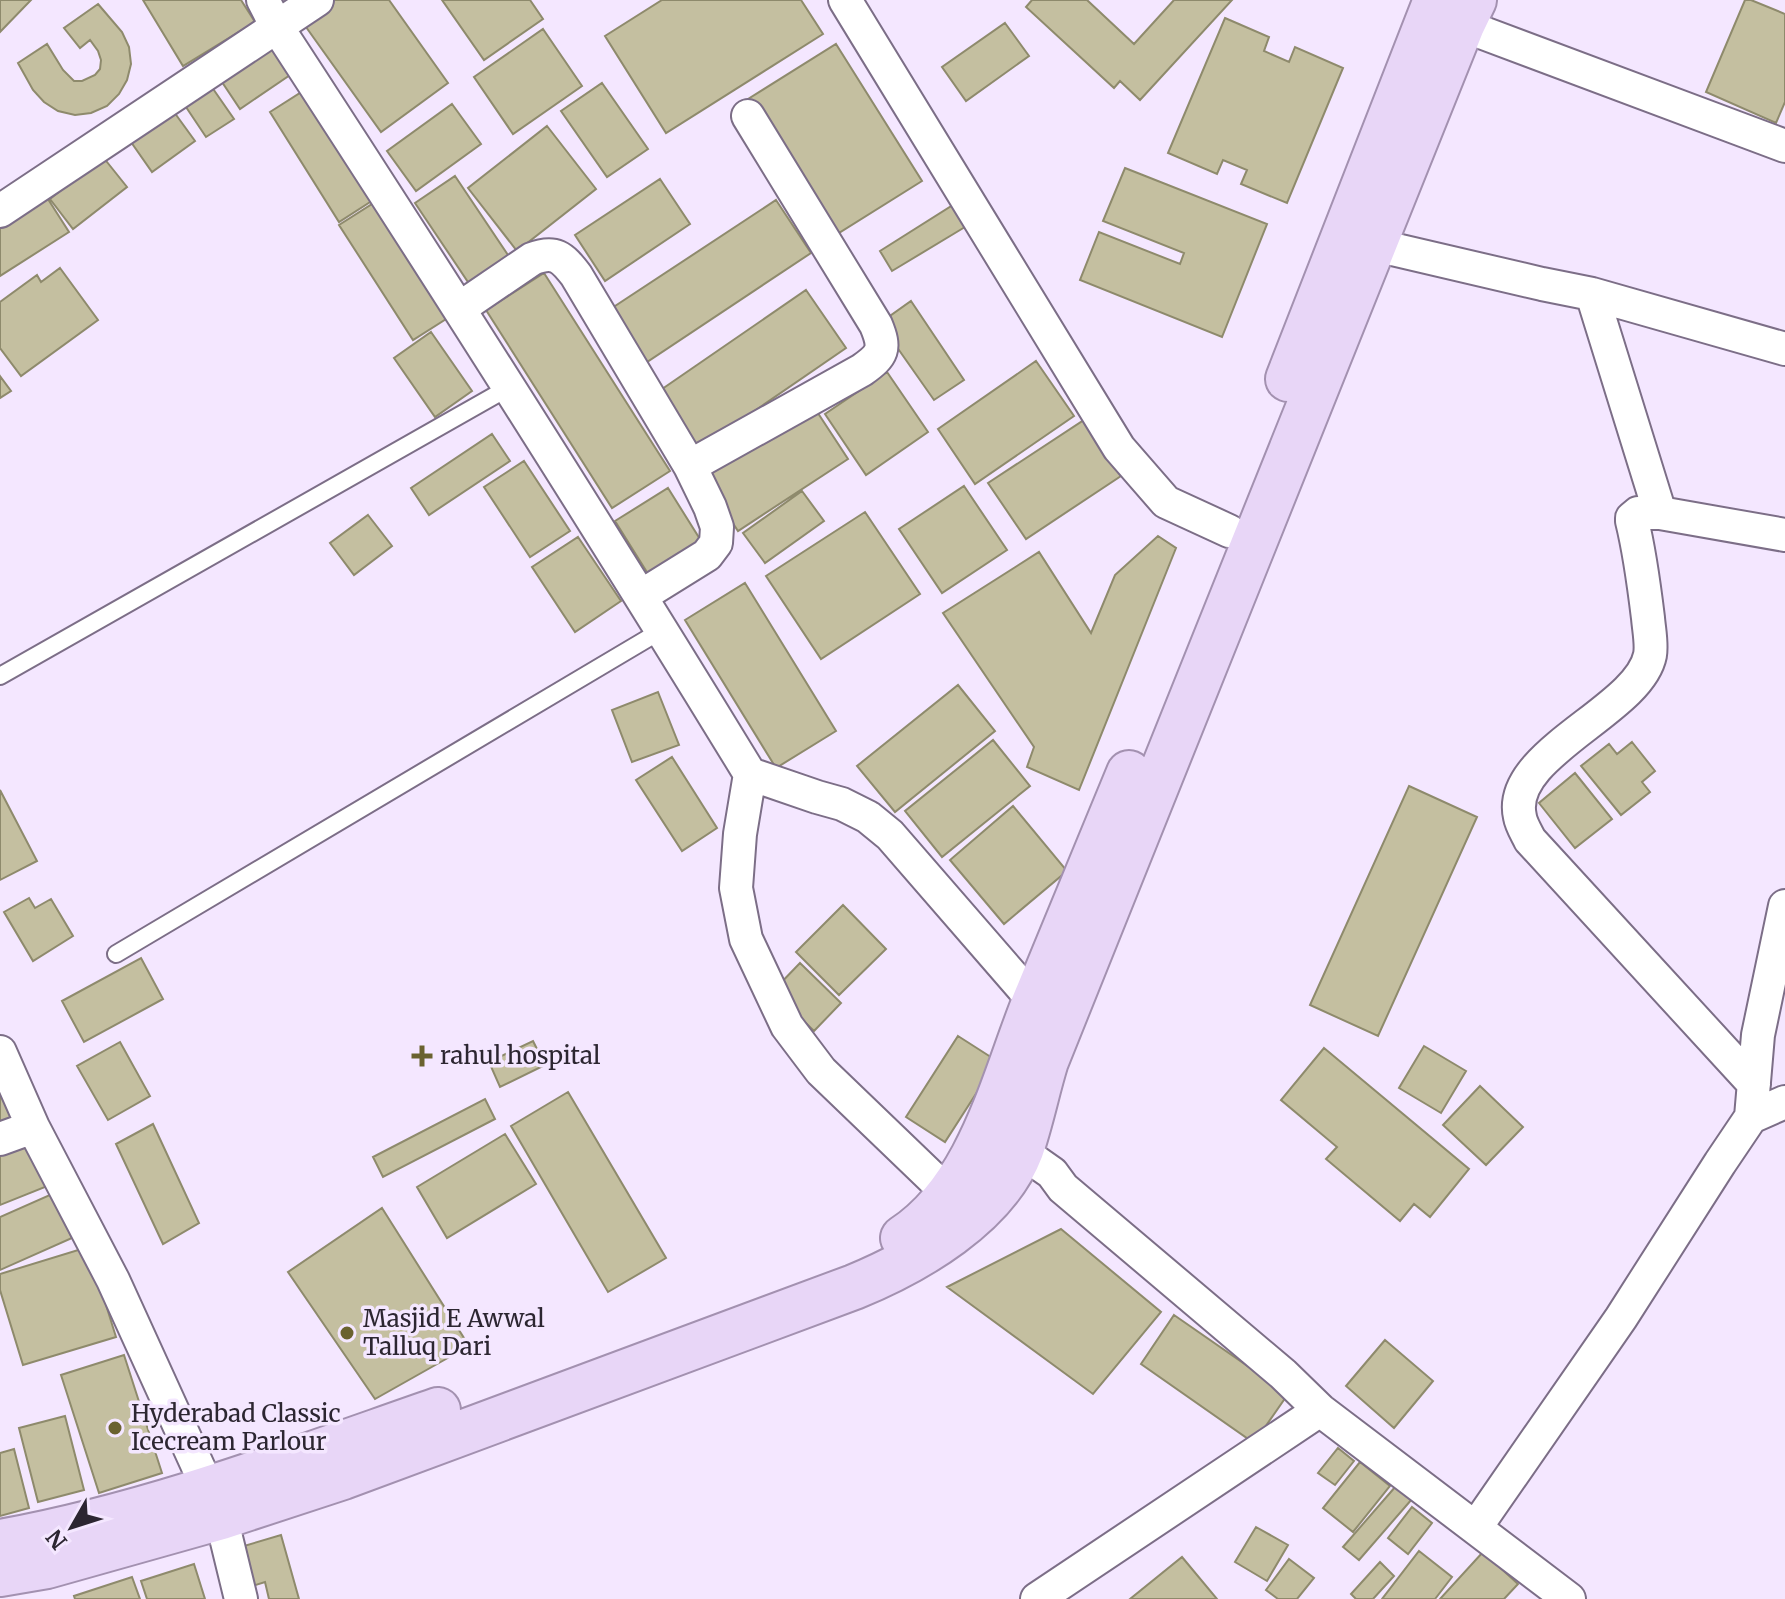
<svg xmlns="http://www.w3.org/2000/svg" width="1785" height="1599" viewBox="0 0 1785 1599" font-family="Merriweather,serif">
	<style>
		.building { fill: #c4bfa0; stroke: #8e8a6c; stroke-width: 2 }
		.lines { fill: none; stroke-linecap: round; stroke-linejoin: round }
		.service-casing { stroke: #7c6e87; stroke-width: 20 }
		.minor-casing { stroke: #7c6e87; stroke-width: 36 }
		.trunk-casing { stroke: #a391b0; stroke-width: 48 }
		.service { stroke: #fff; stroke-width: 16 }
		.minor { stroke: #fff; stroke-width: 32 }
		.trunk { stroke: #e8d6f7; stroke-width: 44 }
		.poi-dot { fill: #6a622f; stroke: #f4e7ff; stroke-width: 3 }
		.labels { text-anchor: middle; stroke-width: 7; stroke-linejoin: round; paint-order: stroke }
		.poi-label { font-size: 24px; fill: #2c2631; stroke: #f4e7ff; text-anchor: start }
	</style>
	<rect width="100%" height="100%" fill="#f4e7ff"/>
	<!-- building -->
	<path class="building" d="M0,0H31L0,32Z
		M143,0H241L255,22L183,66Z
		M328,0H389L448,83L381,132L301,20Z
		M442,0H530L543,19L484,60Z
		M662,0H801L823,34L666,133L605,36Z
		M1032,0H1087L1134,44L1174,0H1232L1140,100L1120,81L1114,88L1026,7Z
		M1745,0H1751L1785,14V102L1776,123L1706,92Z
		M98,4L122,32L129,47L131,64L127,80L119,94L107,106L91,113L75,115L58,111L44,102L33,90L18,63L47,44L63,70L74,81H82L95,75L100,69L101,60L98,51L90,40L80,48L64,28Z
		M1225,18L1269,37L1264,51L1289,62L1295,47L1343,68L1287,203L1241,184L1247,170L1223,160L1217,174L1168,153Z
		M1005,23L1029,56L966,101L942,67Z
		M543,29L582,86L513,134L474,77Z
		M271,40L293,73L240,109L218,76Z
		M836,44L922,181L834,236L748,99Z
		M209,83L234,119L206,137L182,101Z
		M602,83L648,149L607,177L561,111Z
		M311,86L381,195L339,222L270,112Z
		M452,104L481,144L416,191L387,151Z
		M174,112L195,141L152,172L131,142Z
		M547,126L596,189L517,251L468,188Z
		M103,157L127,187L73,229L50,199Z
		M1125,168L1267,224L1222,337L1080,280L1099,232L1180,264L1184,253L1103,221Z
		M455,176L512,261L472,288L415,203Z
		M660,179L690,224L605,281L575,235Z
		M46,196L69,232L0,276V225Z
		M380,199L454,314L413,340L339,225Z
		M776,200L811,253L644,364L609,310Z
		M953,205L965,227L892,271L880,251Z
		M60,268L98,320L21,376L0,348V302L37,275L41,282Z
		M544,273L670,471L612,508L486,310Z
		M806,290L846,348L692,454L652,396Z
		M911,301L964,380L934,400L880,323Z
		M431,332L472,391L435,417L394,358Z
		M1036,361L1074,416L975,484L938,429Z
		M887,372L928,432L866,475L825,414Z
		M0,376L11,391L0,398Z
		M810,401L848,459L738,531L700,473Z
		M1084,420L1121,476L1026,539L988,483Z
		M492,434L510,461L429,515L411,488Z
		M524,461L570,531L530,557L484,487Z
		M964,486L1007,550L942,593L899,529Z
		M668,488L703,544L650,577L615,521Z
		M802,491L824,521L765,563L743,533Z
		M865,512L920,594L821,659L766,576Z
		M368,515L392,546L354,575L330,543Z
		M1158,536L1176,548L1079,790L1027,767L1034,747L943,613L1039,552L1091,633L1115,575Z
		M578,537L621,601L575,632L532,567Z
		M745,583L836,731L776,768L685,620Z
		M958,685L995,731L895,812L857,766Z
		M658,692L679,745L632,762L612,710Z
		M993,740L1030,786L942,857L905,811Z
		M1632,742L1655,771L1642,782L1650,792L1621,815L1581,766L1609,744L1617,754Z
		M672,757L717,828L682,851L636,780Z
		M1575,773L1612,819L1575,848L1539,803Z
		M1409,786L1477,817L1378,1036L1310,1005Z
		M0,790L37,861L0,880Z
		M1013,806L1067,871L1004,924L950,860Z
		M29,898L35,908L51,899L73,936L33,961L4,912Z
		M843,905L886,949L839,995L796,952Z
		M141,958L163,999L84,1042L62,1001Z
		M800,963L841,1003L814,1031L773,991Z
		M958,1036L997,1061L945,1142L906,1117Z
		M533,1041L545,1065L500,1087L489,1062Z
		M120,1042L150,1096L108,1120L77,1066Z
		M1424,1046L1466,1071L1441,1113L1399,1088Z
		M1324,1048L1469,1169L1430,1217L1414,1204L1400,1221L1326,1159L1337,1147L1281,1100Z
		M0,1082L17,1123L0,1130Z
		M1480,1086L1523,1127L1486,1165L1443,1125Z
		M568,1092L666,1258L608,1292L511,1126Z
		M485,1099L495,1119L383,1177L373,1157Z
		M153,1124L199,1223L163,1244L116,1144Z
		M28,1133L50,1185L0,1205V1145Z
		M505,1134L536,1184L447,1238L417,1187Z
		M52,1194L72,1238L0,1270V1217Z
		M382,1208L469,1346L375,1399L288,1272Z
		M1061,1229L1161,1312L1093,1394L947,1287Z
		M88,1247L116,1337L23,1365L0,1290V1274Z
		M1174,1315L1288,1394L1254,1443L1141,1364Z
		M1385,1340L1433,1381L1394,1428L1346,1386Z
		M124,1355L162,1473L99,1493L61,1375Z
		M65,1416L84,1490L38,1502L19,1428Z
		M1338,1448L1354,1461L1335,1485L1318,1473Z
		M14,1449L29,1508L0,1516V1453Z
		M1360,1462L1390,1486L1353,1532L1323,1508Z
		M1396,1486L1412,1499L1359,1560L1343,1547Z
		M1412,1507L1432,1523L1408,1554L1388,1538Z
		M1256,1527L1288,1545L1267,1581L1235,1562Z
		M281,1535L299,1599H269L265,1582L246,1588L234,1549Z
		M1419,1551L1452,1577L1435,1599H1382Z
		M1483,1552L1518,1584L1504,1599H1440Z
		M1182,1557L1217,1599H1130Z
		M1289,1559L1314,1578L1297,1599H1278L1266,1590Z
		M1380,1562L1394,1576L1373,1599H1356L1351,1594Z
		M194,1564L205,1599H147L141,1581Z
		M132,1577L140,1599H75L74,1596Z"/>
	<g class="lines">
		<!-- service casing -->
		<g class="service-casing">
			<path id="service" d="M0,676L508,388
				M116,954L662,630"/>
		</g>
		<!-- minor casing -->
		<g class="minor-casing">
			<path id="minor" d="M263,0L277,27C438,274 596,522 750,774L740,834L736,888L746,939L787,1026L821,1071L949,1194L966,1207
				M845,0L1119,448L1166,502L1229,531
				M1462,25L1785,146
				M0,211L317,0
				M1375,245L1542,284L1592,294L1785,349
				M1592,294L1660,513
				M460,308L532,259C555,250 562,257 576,275L690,466L710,507L717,527L716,543L707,555L641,596
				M690,466L862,370C883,355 886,349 876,325L748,116
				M750,774L817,797L842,804L868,817L890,835L1035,1002
				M0,1052L33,1127L113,1280L221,1517L241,1599
				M1754,1084L1530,840C1526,832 1521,824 1520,817C1505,754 1639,711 1650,655C1652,644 1649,630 1648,618C1644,585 1640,553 1632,521V518L1638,513H1660L1785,535
				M1751,1117L1785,1102
				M0,1139L33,1127
				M1005,1140L1052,1173L1063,1188L1283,1374L1320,1410L1569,1599
				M1476,1527L1621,1318L1720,1163L1751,1117L1758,1035L1785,906
				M1037,1599L1320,1410"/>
		</g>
		<!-- trunk casing -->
		<g class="trunk-casing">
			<path id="trunk" d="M1288,379L1436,0
				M903,1238C979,1188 1002,1083 1034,1003C1066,927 1097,850 1129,773
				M0,1542C150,1515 294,1460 438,1410
				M0,1574L47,1566L221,1517L343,1477L854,1287C915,1262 996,1216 1021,1150C1031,1121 1037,1090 1046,1061L1462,25L1474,0"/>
		</g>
		<!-- service -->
		<use href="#service" class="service"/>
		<!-- minor -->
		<use href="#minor" class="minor"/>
		<!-- trunk -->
		<use href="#trunk" class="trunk"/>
	</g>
	<!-- markers -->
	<g class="poi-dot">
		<path d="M418 1044h8v8h8v8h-8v8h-8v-8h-8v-8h8z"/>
		<circle cx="347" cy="1333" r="8"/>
		<circle cx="115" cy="1428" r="8"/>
	</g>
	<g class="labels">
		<!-- poi labels -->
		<g class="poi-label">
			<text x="440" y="1064">rahul hospital</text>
			<text x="363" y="1327">Masjid E Awwal<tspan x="363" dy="28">Talluq Dari</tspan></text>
			<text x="131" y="1422">Hyderabad Classic<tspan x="131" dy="28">Icecream Parlour</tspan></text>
		</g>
	</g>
	<!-- north arrow -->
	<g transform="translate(72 1527) rotate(231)" stroke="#f4e7ff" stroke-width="6" paint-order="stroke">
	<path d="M0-6L14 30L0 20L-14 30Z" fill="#2c2631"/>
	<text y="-12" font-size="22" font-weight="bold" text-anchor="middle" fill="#2c2631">N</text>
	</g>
</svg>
